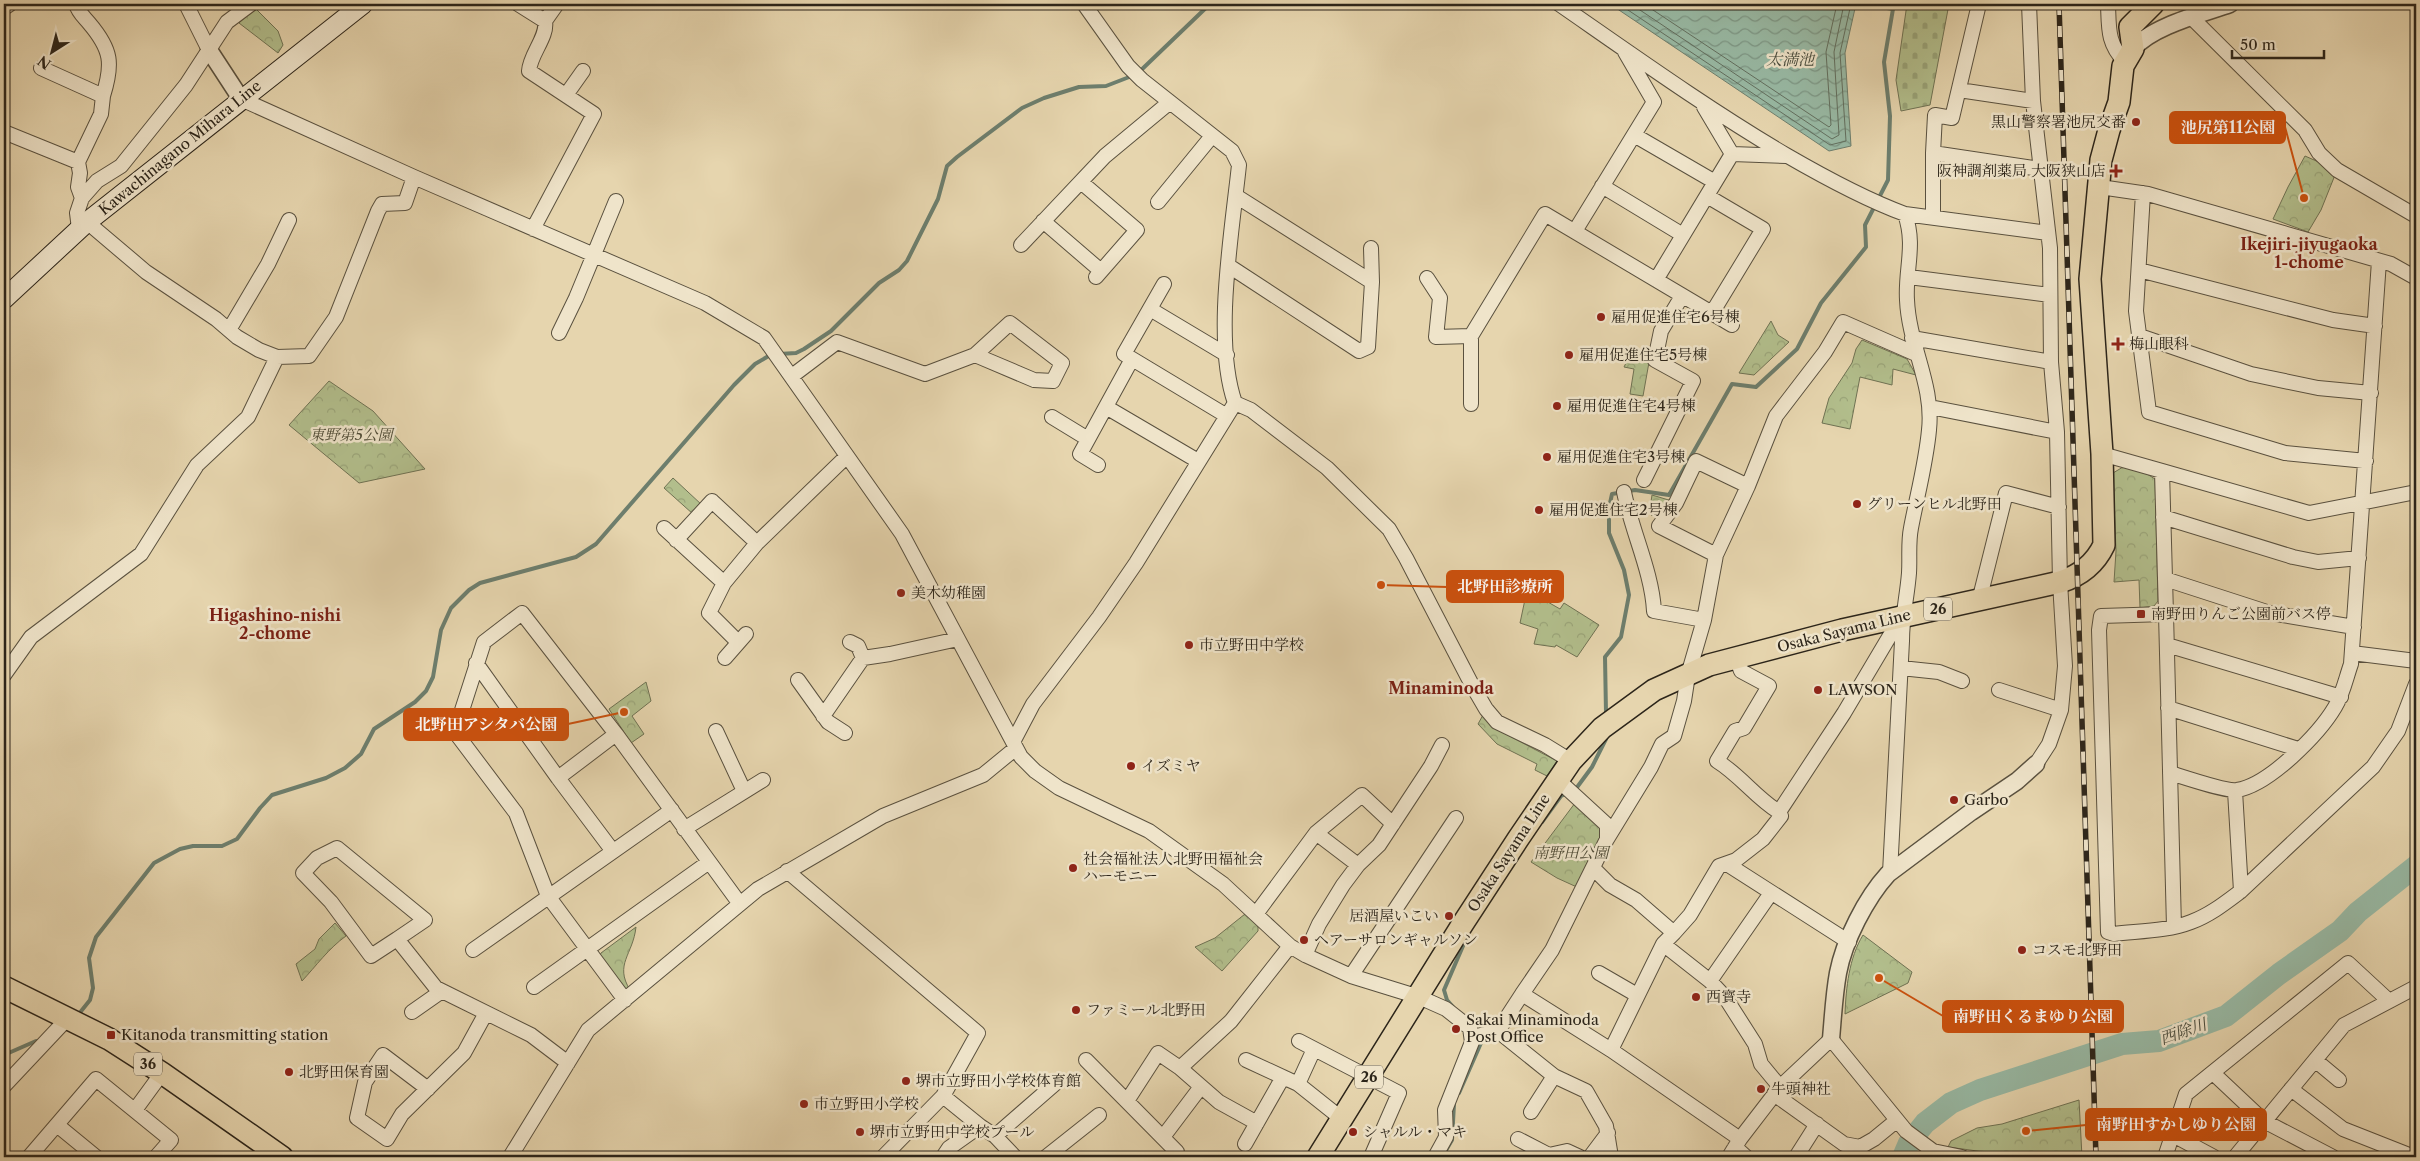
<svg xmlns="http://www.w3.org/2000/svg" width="2420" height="1161" viewBox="0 0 2420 1161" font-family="'Libre Caslon Text','Noto Serif JP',serif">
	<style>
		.forest { fill: url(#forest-crowns); stroke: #6f7253 }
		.cemetery { fill: url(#cemetery-stones); stroke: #6f7253 }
		.water { fill: url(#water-waves); stroke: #6d7e6d }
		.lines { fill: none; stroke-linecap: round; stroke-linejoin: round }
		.shore { stroke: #626f5f; stroke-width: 1 }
		.stream { stroke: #6d7e6d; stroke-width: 4 }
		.river { stroke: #98b9a4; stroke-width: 22 }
		.minor-casing { stroke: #5a513f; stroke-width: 16 }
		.tertiary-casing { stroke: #5a513f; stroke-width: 19 }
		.secondary-casing { stroke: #2c251a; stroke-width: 21 }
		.primary-casing { stroke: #2c251a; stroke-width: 24 }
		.minor { stroke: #efe4ca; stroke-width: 14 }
		.tertiary { stroke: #efe4ca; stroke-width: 16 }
		.secondary { stroke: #efe4ca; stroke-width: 19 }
		.primary { stroke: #e6d5ae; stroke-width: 21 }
		.rail-casing { stroke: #2c251a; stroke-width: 5.5 }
		.rail { stroke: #efe4ca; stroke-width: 4; stroke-dasharray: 11; stroke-linecap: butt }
		.poi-dot { fill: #8f2418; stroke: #efe4ca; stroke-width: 2 }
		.labels { text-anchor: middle; stroke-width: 5; stroke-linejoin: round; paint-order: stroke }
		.shield { fill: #efe4ca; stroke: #665e4f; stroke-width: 1 }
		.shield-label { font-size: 14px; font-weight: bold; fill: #2c251a }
		.poi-label { font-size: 15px; fill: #2c251a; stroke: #efe4ca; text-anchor: start }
		.street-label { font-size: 15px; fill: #2c251a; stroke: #efe4ca }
		.park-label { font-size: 15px; font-style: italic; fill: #4e4b36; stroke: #efe4ca }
		.water-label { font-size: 16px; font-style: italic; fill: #474a3c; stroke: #efe4ca }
		.neighbourhood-label { font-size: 16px; font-weight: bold; fill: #7a1f14; stroke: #efe4ca }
		.leader { fill: none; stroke: #cc510e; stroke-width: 2 }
		.callout-dot { fill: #cc510e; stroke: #efe4ca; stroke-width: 2 }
		.callout { fill: #cc510e; stroke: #cc510e; stroke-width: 2 }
		.callout-label { font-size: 16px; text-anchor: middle; font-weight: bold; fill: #fff }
	</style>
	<defs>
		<pattern id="forest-crowns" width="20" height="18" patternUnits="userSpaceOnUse" patternTransform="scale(1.25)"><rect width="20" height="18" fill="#b2be8c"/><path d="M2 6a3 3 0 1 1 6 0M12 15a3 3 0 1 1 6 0" fill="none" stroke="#99a378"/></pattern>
		<pattern id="cemetery-stones" width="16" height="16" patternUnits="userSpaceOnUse" patternTransform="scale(1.25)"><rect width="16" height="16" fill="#b2be8c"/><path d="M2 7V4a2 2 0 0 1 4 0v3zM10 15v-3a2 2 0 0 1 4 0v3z" fill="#99a378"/></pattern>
		<pattern id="water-waves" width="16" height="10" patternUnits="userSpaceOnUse" patternTransform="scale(1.25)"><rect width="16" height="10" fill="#98b9a4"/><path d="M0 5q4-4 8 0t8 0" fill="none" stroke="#7c9685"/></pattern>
	</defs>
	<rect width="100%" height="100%" fill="#e6d5ae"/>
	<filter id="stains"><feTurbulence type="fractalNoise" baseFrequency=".004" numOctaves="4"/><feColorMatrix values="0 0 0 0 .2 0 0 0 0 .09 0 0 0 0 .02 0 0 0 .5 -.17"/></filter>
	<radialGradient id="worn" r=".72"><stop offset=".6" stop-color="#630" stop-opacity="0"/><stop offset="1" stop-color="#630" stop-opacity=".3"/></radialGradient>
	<!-- forest -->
	<path class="forest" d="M255,8L278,31L283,45L278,53L239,23Z
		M2305,156L2337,170L2321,210L2308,232L2273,219L2288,187Z
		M1771,321L1778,335L1789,342L1754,375L1739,373Z
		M1862,340L1907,359L1916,375L1893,369L1892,385L1860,377L1850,429L1822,423L1829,398L1852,363L1856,349Z
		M1632,351H1651L1643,396L1630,394L1634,369L1624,367Z
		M329,381L373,411L425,469L359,483L289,425Z
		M2123,467L2147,474L2155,479L2158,601L2154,606L2140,608L2139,580L2114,582L2116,551L2113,473Z
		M673,478L702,505L693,514L664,488Z
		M1652,495L1672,501L1659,517L1651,515L1653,510L1650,508Z
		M1527,590L1560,609L1564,603L1599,625L1577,657L1556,645L1555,647L1534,644L1538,629L1520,623Z
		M646,682L651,701L632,716L644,734L631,743L609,709Z
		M1483,715L1496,729L1557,761L1547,776L1535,770L1537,764L1497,744L1478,724Z
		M1578,799L1607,825L1579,888L1557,878L1531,862Z
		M1245,914L1258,924V931L1222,971L1195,947L1215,938Z
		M335,923L346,936C329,948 316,966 302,981L296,964L315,949L319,939Z
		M636,927C633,955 614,964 630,990L624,992L599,958L601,953Z
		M1863,935L1912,972L1908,983L1845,1014C1846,988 1849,958 1863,935Z
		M2079,1100L2082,1157H2021L1948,1147L1951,1141L1977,1128L2002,1124Z"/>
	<!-- cemetery -->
	<path class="cemetery" d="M1907,4H1949L1930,105L1901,111L1896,80Z"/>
	<!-- water -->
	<path class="water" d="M1610,4H1856L1845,53L1851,146L1829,151Z"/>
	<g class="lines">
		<!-- shore -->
		<path class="shore" d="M1619,4L1830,145L1846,141L1840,53L1851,4
			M1631,4L1832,139L1839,135L1834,52L1844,4
			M1644,4L1829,127L1831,125L1826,52L1837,4"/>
		<!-- stream -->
		<path class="stream" d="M779,354L796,353L804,349L831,331L879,283L899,270L907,261L938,199L947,166L957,157L1022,108L1044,98L1079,87L1106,86L1137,74L1210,4
			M1606,713L1605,657L1621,637L1629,595L1624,570L1609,533V508L1612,494L1635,490L1669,495L1732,384L1756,387L1797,349L1821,303L1866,247L1865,225L1888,180L1890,116L1884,62L1893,9L1864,4
			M1575,790L1592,767L1606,739
			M1542,822L1561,796L1566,794
			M1453,1007L1447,1000L1444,990L1466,939
			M78,1015L90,1000L93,988L89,958L96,937L154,863L180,849L193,846H222L237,839L260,808L272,795L326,778L345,768L361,754L374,729L415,702L426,691L433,677L441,630L451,608L469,590L480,583L576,557L596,544L734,385L755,364L772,354
			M4,1055L36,1041
			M1459,1093L1481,1043L1480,1039
			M1445,1152L1452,1140L1454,1104"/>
		<!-- river -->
		<path class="river" d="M1903,1157L1909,1143L1925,1123L1951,1103L1980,1090L2122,1044L2159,1041L2226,1016L2279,974L2340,931L2358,912L2416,866"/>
		<!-- minor casing -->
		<g class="minor-casing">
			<path id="minor" d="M186,4L209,50
				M518,4L545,21C548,37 530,54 529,71L594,114L533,229
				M1559,4C1634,56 1708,109 1786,155C1824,177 1864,199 1905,214C1916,246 1905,269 1907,300C1909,346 1934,385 1929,430C1926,463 1917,496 1911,528C1908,543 1910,558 1909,573C1907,598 1902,616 1902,641L1890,873
				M2029,4L2033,101L2050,248L2051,362L2057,432L2060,582L2065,666L2061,710L2049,744L2036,764
				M2108,4C2109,28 2107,43 2125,62
				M4,8L10,4
				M2192,18L2305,130L2319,153L2337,170L2416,216
				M545,21L557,4
				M41,68L103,96C113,64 112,50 89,23C84,17 78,12 76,4
				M1959,90L2033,101
				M566,95L583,71
				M241,99L414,177L705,303L764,338L902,534L1021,757L1035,771L1059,788L1149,831L1223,884L1290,946L1305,955L1351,976L1419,997L1446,1009L1470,1028L1472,1042L1445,1110L1446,1137L1435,1157
				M1704,107L1732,154
				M4,132L78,162
				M1634,135L1715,182
				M1933,153L2040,169
				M1081,182L1137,230L1096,277
				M1602,186L1683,235
				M2100,187L2148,194L2391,264L2416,278
				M2143,193L2136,311L2149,412L2285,453L2366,461
				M1236,196L1372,282
				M1707,196L1763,229L1712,313
				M82,198L97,181L121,166L186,85L227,22L251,4
				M1158,202L1212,136
				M1905,214L2048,233
				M1933,217V153L1935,115L1952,118L1979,4
				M1043,221L1101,271
				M87,222L146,272L216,319L237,337L259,350L277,357L309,356L336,317L378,211L382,204L405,203L414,177
				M79,229L77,213L82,198L78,187L80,173L78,162L101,114L103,96
				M1575,231L1654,102L1625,52
				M1021,245L1105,156L1170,102
				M1229,266L1359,351L1368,347L1372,282L1371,248
				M2139,270L2333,320L2375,326
				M1909,277L2050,295
				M1427,278L1440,298L1436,337L1471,336L1545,214L1732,325
				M1656,280L1732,154L1786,156
				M1164,284L1124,354L1227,416
				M1150,309L1227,355
				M229,330L268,264L289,220
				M559,333L576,298L616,201
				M1471,336V404
				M2140,336L2251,374L2318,388L2371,393
				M1912,338L2051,362
				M792,376L837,342L925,374L975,355L1010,323L1062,363L1053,381L1034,380L975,355
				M1235,403L1251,410L1327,468L1389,529L1406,558L1472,685L1486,709L1497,722L1545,745L1571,761
				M1106,407L1198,461
				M1930,407L2057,432
				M1052,417L1088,439
				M2102,454L2162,471L2166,614L2101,616L2099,630L2108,932L2114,934C2139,931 2168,931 2191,922C2210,915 2225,903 2241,891L2373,767L2398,731L2416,684
				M1098,465L1080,454L1132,359
				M2162,471L2309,513L2416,492
				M1644,480L1693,381L1655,360L1661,331L1682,296
				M1624,492C1632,532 1652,572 1654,611L1704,620
				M2163,517L2293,557L2318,562L2359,558
				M664,528L724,583
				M676,540L712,501L757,543
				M1716,555L1659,526L1676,503L1696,461L1748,486
				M2165,579L2270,613L2354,627
				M1979,601L2006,493L2059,507
				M2166,614L2174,927
				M738,642L709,613L724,583L757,543L847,456
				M2167,645L2341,697
				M2352,653L2416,661
				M725,658L746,634
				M863,658L890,654L958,639
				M1736,658L1741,671L1769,686L1744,728L1735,731L1717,761C1740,775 1756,798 1779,812
				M476,663L558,778
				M1901,668L1939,672L1962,681
				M4,675L31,637L141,554L197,465L248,417L277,357
				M798,680L828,722L845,733
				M1999,690L2061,710
				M2168,708L2298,749
				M823,716L863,658L858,646L850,642
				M716,731L744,791
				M616,734L522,613L484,642L455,732L516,813L548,896L625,1000
				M1013,742L1033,704L1099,617L1136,563L1235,403C1213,340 1232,232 1239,165L1232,151L1142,80L1128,66L1084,4
				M2170,773C2183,777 2227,792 2237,790C2269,785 2319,734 2335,707C2343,694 2346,678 2351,664L2379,261
				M1558,780L1607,825V839L1552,950L1522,994L1611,1050L1740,1139
				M2235,791L2241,891
				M684,829L763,780
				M1316,833L1358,865
				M1607,839L1651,767L1662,744L1674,736L1684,701L1688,675L1704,620L1716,555L1748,486L1776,416L1825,352L1843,322L1916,354
				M612,850L558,778L616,734L740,904
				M1727,864L1849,942
				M1593,868L1610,885L1636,900L1674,933L1663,944L1710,981L1725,997L1755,1044L1761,1064L1780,1087
				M787,871L978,1033L943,1096
				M1256,914L1316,833L1362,795L1393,824
				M1674,933L1690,915L1719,866L1736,860L1763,839L1781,816L1779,812L1844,713L1901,617
				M397,939L371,956L331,902L303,873L317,858L337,848L425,920L397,939L436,988L531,1035L568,1063
				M473,950L672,810
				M1305,955L1319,924L1343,885L1358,865L1379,845L1431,766L1442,745
				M1599,973L1637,995
				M1351,976L1456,818
				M1710,981L1771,893
				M534,987L709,862
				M1522,994L1498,1031L1554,1076L1586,1091L1606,1126L1611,1157
				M412,1012L442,991
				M1472,1037L1498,1031
				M1299,1041L1399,1093L1371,1157
				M1611,1050L1663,944
				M1086,1060L1177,1152
				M1246,1060L1298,1084L1342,1119
				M2315,1060L2339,1080
				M1180,1068L1231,1021L1290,946
				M2213,1073L2264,1121L2333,1157
				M1298,1084L1314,1049
				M4,1086L67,1019
				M428,1089L383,1055L365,1082L357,1118L387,1139L402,1114L464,1053L486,1013
				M2291,1089L2343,1129L2414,1157
				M1774,1094L1844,1144L1860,1147L1874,1139L1896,1121
				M1127,1101L1158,1053L1180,1068L1219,1102L1257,1123
				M135,1110L162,1073
				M1531,1112L1554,1076
				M57,1125L96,1157
				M2173,1135L2214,1157
				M995,1136L1057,1082
				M1163,1137L1200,1088
				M1518,1139L1549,1155L1567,1151L1580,1157
				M1245,1144L1283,1077
				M1735,1147L1746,1157
				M29,1157L96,1079L171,1140L156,1157
				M510,1157L588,1030L758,889L883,816L983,775L1016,748
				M883,1157L943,1096L980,1126
				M943,1157L949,1148L980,1126L995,1136L1015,1157
				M1046,1157L1099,1115
				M1590,1157L1608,1133
				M1729,1157L1740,1139L1780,1087L1831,1039L1906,1131L1933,1151L1962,1157
				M1796,1157L1817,1124
				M2165,1157L2186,1094L2348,963L2388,1000
				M2235,1157L2344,1025L2416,987"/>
		</g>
		<!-- tertiary casing -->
		<g class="tertiary-casing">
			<path id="tertiary" d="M2133,49C2152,26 2202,14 2230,4
				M209,50L241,99
				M1831,1039C1833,1017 1834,995 1838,973C1844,941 1866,898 1888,874L1971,812L2017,781L2036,764"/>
		</g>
		<!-- secondary casing -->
		<g class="secondary-casing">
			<path id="secondary" d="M4,299L87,222L363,4"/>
		</g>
		<!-- primary casing -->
		<g class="primary-casing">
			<path id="primary" d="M4,987L109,1039L162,1073L282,1157
				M1318,1157L1462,925L1518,839L1571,761L1602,728L1654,690L1709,665L1842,630L2060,582C2079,576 2095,564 2104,545L2102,454L2090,279L2101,160L2109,130L2119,102L2123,66L2133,49L2130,27L2153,4"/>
		</g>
		<!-- minor -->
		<use href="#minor" class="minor"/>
		<!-- tertiary -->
		<use href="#tertiary" class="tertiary"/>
		<!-- secondary -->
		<use href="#secondary" class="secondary"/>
		<!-- primary -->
		<use href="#primary" class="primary"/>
		<!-- rail casing -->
		<g class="rail-casing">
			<path id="rail" d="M2059,4L2096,1157"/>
		</g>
		<!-- rail -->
		<use href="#rail" class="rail"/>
	</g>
	<!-- markers -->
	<g class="poi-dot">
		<circle cx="2136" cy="122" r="5"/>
		<path d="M2113.5 163.5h5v5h5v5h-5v5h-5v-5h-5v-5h5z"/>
		<circle cx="1601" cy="317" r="5"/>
		<path d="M2115.5 336.5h5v5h5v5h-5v5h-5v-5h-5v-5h5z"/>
		<circle cx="1569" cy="355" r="5"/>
		<circle cx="1557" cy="406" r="5"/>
		<circle cx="1547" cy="457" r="5"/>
		<circle cx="1857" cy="504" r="5"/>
		<circle cx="1539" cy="510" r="5"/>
		<circle cx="901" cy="593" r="5"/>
		<rect x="2136" y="609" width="10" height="10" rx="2.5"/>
		<circle cx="1189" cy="645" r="5"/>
		<circle cx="1818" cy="690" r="5"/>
		<circle cx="1131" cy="766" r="5"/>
		<circle cx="1954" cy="800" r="5"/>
		<circle cx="1073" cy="868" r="5"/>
		<circle cx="1449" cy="916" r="5"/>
		<circle cx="1304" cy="940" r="5"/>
		<circle cx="2022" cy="950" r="5"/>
		<circle cx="1696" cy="997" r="5"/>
		<circle cx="1076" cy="1010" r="5"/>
		<circle cx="1456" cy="1029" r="5"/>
		<rect x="106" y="1030" width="10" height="10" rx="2.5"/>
		<circle cx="289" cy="1072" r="5"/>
		<circle cx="906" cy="1081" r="5"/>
		<circle cx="1761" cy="1089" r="5"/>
		<circle cx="804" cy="1104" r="5"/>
		<circle cx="860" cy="1132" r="5"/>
		<circle cx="1353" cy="1132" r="5"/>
	</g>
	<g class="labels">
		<!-- shield labels -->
		<g class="shield">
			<rect x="1924" y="597.5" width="28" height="23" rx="4"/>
			<rect x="134" y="1052.5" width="28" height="23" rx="4"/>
			<rect x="1355" y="1065.5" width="28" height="23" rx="4"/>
		</g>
		<g class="shield-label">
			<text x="1938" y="614">26</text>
			<text x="148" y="1069">36</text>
			<text x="1369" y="1082">26</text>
		</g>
		<!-- poi labels -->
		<g class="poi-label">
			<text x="2126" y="127" text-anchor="end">黒山警察署池尻交番</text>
			<text x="2106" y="176" text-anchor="end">阪神調剤薬局 大阪狭山店</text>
			<text x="1611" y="322">雇用促進住宅6号棟</text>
			<text x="2129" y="349">梅山眼科</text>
			<text x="1579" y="360">雇用促進住宅5号棟</text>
			<text x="1567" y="411">雇用促進住宅4号棟</text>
			<text x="1557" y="462">雇用促進住宅3号棟</text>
			<text x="1867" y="509">グリーンヒル北野田</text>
			<text x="1549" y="515">雇用促進住宅2号棟</text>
			<text x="911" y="598">美木幼稚園</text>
			<text x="2151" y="619">南野田りんご公園前バス停</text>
			<text x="1199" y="650">市立野田中学校</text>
			<text x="1828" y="695">LAWSON</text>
			<text x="1141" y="771">イズミヤ</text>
			<text x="1964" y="805">Garbo</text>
			<text x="1083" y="864">社会福祉法人北野田福祉会<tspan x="1083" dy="17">ハーモニー</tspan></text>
			<text x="1439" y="921" text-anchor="end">居酒屋いこい</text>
			<text x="1314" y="945">ヘアーサロンギャルソン</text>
			<text x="2032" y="955">コスモ北野田</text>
			<text x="1706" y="1002">西寳寺</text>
			<text x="1086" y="1015">ファミール北野田</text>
			<text x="1466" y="1025">Sakai Minaminoda<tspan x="1466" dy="17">Post Office</tspan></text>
			<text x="121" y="1040">Kitanoda transmitting station</text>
			<text x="299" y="1077">北野田保育園</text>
			<text x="916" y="1086">堺市立野田小学校体育館</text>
			<text x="1771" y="1094">牛頭神社</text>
			<text x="814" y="1109">市立野田小学校</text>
			<text x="870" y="1137">堺市立野田中学校プール</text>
			<text x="1363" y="1137">シャルル・マキ</text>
		</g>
		<!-- street labels -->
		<g class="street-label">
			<text transform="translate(180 148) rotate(-39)" y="5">Kawachinagano Mihara Line</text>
			<text transform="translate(1844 631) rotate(-14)" y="5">Osaka Sayama Line</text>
			<text transform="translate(1509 853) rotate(-57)" y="5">Osaka Sayama Line</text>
		</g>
		<!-- park labels -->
		<g class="park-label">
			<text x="351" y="440">東野第5公園</text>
			<text x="1571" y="858">南野田公園</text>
		</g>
		<!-- water labels -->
		<g class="water-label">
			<text x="1790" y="65">太満池</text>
			<text transform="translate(2183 1031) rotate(-19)" y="6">西除川</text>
		</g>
		<!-- neighbourhood labels -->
		<g class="neighbourhood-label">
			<text x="2309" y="250">Ikejiri-jiyugaoka<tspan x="2309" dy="18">1-chome</tspan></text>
			<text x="275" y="621">Higashino-nishi<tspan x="275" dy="18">2-chome</tspan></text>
			<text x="1441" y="694">Minaminoda</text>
		</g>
	</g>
	<!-- callouts -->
	<path class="leader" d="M2304 198L2285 127M1381 585L1447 587M624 712L568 724M1879 978L1943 1016M2026 1131L2086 1125"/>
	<g class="callout-dot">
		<circle cx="2304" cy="198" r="5"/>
		<circle cx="1381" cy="585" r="5"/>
		<circle cx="624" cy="712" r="5"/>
		<circle cx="1879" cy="978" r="5"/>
		<circle cx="2026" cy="1131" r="5"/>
	</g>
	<g class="callout">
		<rect x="2170" y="112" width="115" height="31" rx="5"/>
		<rect x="1447" y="571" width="116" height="31" rx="5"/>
		<rect x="404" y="709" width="164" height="31" rx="5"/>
		<rect x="1943" y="1001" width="180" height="31" rx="5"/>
		<rect x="2086" y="1109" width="180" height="31" rx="5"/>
	</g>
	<g class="callout-label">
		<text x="2228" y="133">池尻第11公園</text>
		<text x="1505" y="592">北野田診療所</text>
		<text x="486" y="730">北野田アシタバ公園</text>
		<text x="2033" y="1022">南野田くるまゆり公園</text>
		<text x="2176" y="1130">南野田すかしゆり公園</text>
	</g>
	<!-- margin -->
	<rect width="2420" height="1161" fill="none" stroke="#e6d5ae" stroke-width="20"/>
	<rect x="5" y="5" width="2410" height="1151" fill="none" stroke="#2c251a" stroke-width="2.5"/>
	<rect x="10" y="10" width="2400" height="1141" fill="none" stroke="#2c251a"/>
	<!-- north arrow -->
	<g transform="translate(52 52) rotate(216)" stroke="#efe4ca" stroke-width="4" paint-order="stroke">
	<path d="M0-4L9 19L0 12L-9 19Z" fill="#2c251a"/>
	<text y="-8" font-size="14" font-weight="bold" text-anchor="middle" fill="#2c251a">N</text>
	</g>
	<!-- scale -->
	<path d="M2232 50v8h92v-8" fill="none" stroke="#2c251a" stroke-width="2.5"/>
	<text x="2240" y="50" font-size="15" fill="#2c251a" stroke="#efe4ca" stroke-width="4" paint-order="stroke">50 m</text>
	<rect width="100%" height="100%" filter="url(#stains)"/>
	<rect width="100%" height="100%" fill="url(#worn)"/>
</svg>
